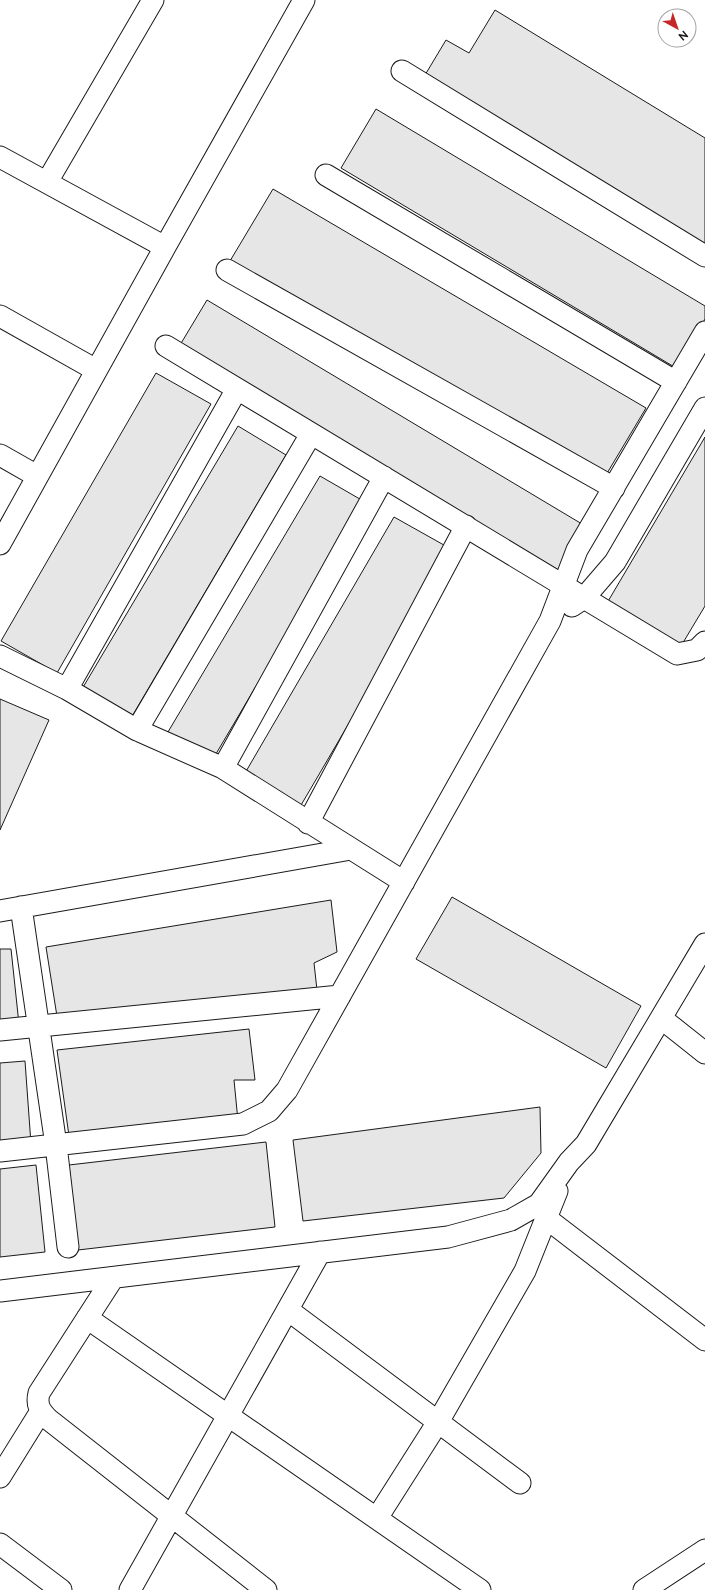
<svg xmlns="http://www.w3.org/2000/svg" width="705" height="1590" viewBox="0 0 705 1590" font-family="Raleway,sans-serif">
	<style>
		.building { fill: #e6e6e6; stroke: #1a1a1a }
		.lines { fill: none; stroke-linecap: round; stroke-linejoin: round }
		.minor-casing { stroke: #1a1a1a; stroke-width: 23 }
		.minor { stroke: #fff; stroke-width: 21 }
	</style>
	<rect width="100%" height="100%" fill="#fff"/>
	<!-- building -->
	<path class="building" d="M495,10L705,138V253L422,80L446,40L469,53Z
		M376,109L705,306V319L676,368L341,168Z
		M273,189L646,408L603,480L230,261Z
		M207,300L587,527L560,571L180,345Z
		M156,373L211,404L57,673L1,641Z
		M238,426L286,455L131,718L82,689Z
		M705,437V606L681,646L607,603Z
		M320,476L365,502L210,764L165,737Z
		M394,517L451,549L297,812L241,780Z
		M0,699L49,720L0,830Z
		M452,897L641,1006L606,1068L416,959Z
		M331,900L337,952L314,963L317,990L59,1029L46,947Z
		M0,949H11L19,1024L0,1026Z
		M249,1029L255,1080H234L238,1121L69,1136L57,1050Z
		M25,1061L31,1144L0,1146V1063Z
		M540,1107L541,1153L504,1198L303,1221L293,1140Z
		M266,1142L275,1227L78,1250L69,1165Z
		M36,1165L45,1252L0,1257V1169Z"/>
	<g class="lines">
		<!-- minor casing -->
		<g class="minor-casing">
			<path id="minor" d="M402,71L705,256
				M0,157L165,247
				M326,175L676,382
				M47,182L153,0
				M227,270L614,488
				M0,316L96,370
				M166,346L677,654L697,650L705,642
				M0,455L37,476
				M0,544L165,247L304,0
				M572,606L584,598L615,562L705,408
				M0,656L67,689L137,730L223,768L404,882
				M67,689L237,389
				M137,730L311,434
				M223,768L384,477
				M308,823L466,526
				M21,907L56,1145L68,1247
				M0,911L351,849
				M661,1018L705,1053
				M0,1030L340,996
				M0,1151L243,1124L269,1111L287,1090L550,621L577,550L705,332
				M546,1218L705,1340
				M113,1278L39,1393C36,1405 40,1411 48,1419L266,1590
				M0,1291L448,1237L511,1220L539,1204L569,1162L586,1144L705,944
				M288,1310L520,1483
				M87,1318L480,1590
				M0,1477L41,1411
				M377,1518L438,1422L525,1271L557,1191
				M0,1544L61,1590
				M130,1590L320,1252
				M644,1590L705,1550"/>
		</g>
		<!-- minor -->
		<use href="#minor" class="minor"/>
	</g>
	<!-- north arrow -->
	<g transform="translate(677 28) rotate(140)"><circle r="19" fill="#ffffff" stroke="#a3a3a3"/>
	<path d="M0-3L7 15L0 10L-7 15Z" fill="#c62828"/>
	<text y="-6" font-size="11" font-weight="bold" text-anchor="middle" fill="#1a1a1a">N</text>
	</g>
</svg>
